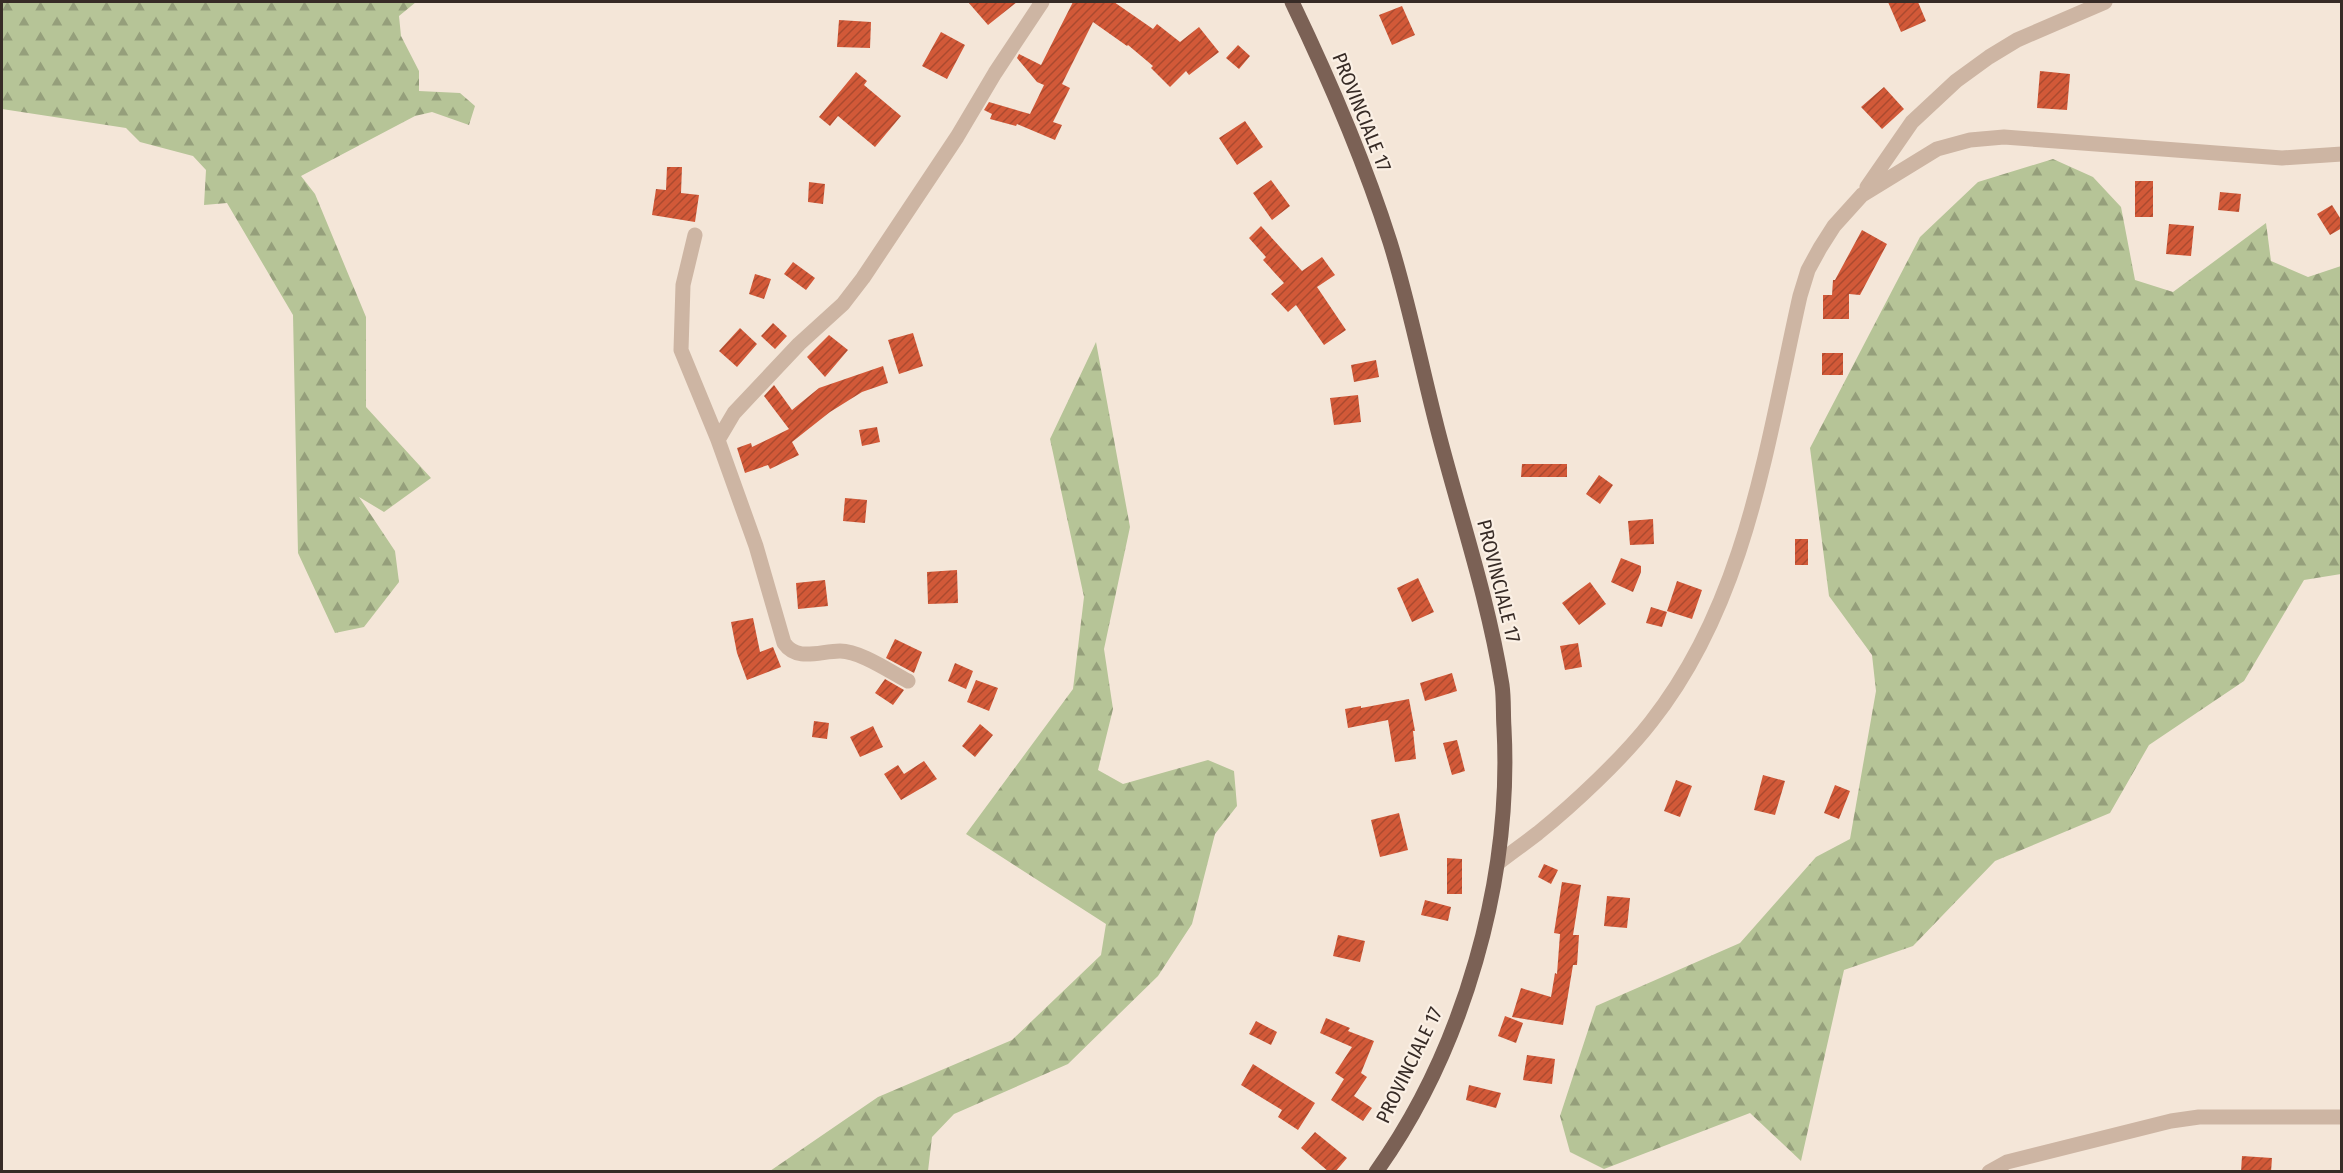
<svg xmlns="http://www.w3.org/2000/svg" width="2343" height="1173" viewBox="0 0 2343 1173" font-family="'Fira Sans Condensed',sans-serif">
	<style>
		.forest { fill: url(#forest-firs) }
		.building { fill: url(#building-hatch) }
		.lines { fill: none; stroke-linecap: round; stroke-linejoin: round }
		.minor { stroke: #cdb5a3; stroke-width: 15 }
		.major { stroke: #7b6155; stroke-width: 15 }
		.labels { text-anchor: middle; stroke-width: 4.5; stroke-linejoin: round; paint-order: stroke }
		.street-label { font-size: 20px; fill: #372b26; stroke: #fbf0e5 }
	</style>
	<defs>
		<pattern id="forest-firs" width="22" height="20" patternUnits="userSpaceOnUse" patternTransform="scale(1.5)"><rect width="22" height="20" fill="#b6c497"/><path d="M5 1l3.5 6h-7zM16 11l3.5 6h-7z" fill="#959f7b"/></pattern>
		<pattern id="building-hatch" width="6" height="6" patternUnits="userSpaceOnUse" patternTransform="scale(1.5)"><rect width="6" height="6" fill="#d25938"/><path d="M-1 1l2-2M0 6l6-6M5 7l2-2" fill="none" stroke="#ab4a2f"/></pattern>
	</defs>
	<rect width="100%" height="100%" fill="#f4e6d8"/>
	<!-- forest -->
	<path class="forest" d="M2,2H416L399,16L401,36L419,71V91L460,93L475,106L469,125L432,112L415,116L301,176L315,194L366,317V407L431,478L384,512L359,497L395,551L399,582L364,627L335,633L298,553L293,315L227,203L204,205L206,170L193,156L140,142L126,128L2,109Z
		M2053,159L2093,177L2121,207L2135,280L2173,292L2266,223L2271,261L2308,277L2341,266V574L2304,580L2244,681L2149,745L2110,813L1995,861L1913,946L1844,970L1801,1161L1750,1113L1604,1169L1570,1152L1560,1116L1596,1006L1740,943L1816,857L1850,839L1876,691L1872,655L1829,596L1810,448L1920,237L1978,182Z
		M1096,342L1130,527L1104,649L1113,709L1098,770L1123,784L1208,760L1234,771L1237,806L1215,834L1192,924L1158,976L1068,1064L954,1114L932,1137L928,1171H770L878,1097L1012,1040L1101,955L1106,924L966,834L1073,689L1084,597L1050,439Z"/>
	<!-- building -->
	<path class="building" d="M968,2H1017L988,25Z
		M1073,2H1114L1153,29L1157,24L1180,42L1199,27L1219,52L1189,75L1186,71L1170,87L1151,68L1153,66L1128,45L1127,46L1093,22L1062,84L1070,88L1053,122L1062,125L1055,140L1017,124L1016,126L990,119L992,114L984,110L989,102L1030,114L1044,85L1037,82L1017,58L1019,54L1041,65Z
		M1888,2H1918L1926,21L1901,32Z
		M1402,6L1415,35L1392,45L1379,15Z
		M839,20L871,22L870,48L837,47Z
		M941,32L965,45L947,79L922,66Z
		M1238,45L1250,56L1239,69L1226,58Z
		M2040,71L2070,74L2067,110L2037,108Z
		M856,72L867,81L864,85L901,116L875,147L838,116L830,126L819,117Z
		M1884,87L1904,109L1882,129L1861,107Z
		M1245,121L1263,147L1237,165L1219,138Z
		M667,167H682L681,193L699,195L695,222L652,215L656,189L666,190Z
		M1271,180L1290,206L1272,220L1253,193Z
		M2135,181H2153V217H2135Z
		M809,182L825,184L823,204L808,202Z
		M2220,192L2241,194L2239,212L2218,210Z
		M2332,205L2342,221V228L2330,235L2317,214Z
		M2169,224L2194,226L2191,256L2166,254Z
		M1261,226L1302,271L1322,257L1335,275L1317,287L1346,330L1324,345L1296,305L1288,312L1271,294L1284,283L1263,260L1266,257L1249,238Z
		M1862,230L1887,244L1860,295L1849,294V319H1823V295H1832L1833,280H1835Z
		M793,262L815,278L806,290L784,274Z
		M755,274L771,279L764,299L749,294Z
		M773,323L787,336L775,349L761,336Z
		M740,328L757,344L737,367L719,351Z
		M913,333L923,366L899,374L888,340Z
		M829,335L848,350L825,377L807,357Z
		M1822,353H1843V375H1822Z
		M1376,360L1379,377L1354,382L1351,365Z
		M883,366L888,383L862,392L830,412L792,442L799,455L770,469L768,465L745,473L737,448L751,443L752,447L789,429L764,396L774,385L792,410L819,388Z
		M1358,395L1361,422L1334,425L1330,398Z
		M877,427L880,442L862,446L859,430Z
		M1522,464H1567V477H1521Z
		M1599,475L1613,485L1600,504L1586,494Z
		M845,498L867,500L865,523L843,521Z
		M1653,519L1654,544L1630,545L1628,521Z
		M1795,539H1808V565H1795Z
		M1621,558L1641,566V572L1633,592L1611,582Z
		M957,570L958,603L928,604L927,572Z
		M1418,578L1434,612L1412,622L1397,588Z
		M825,580L828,606L798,609L796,583Z
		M1677,581L1702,590L1692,619L1667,611Z
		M1590,582L1606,604L1579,625L1562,603Z
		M1651,607L1667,612L1662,627L1646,623Z
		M753,618L760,652L773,647L781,667L747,680L737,653L731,622Z
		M895,639L922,652L914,673L886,658Z
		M1578,643L1582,667L1565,670L1560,646Z
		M955,663L973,671L966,689L948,681Z
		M1452,673L1457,691L1425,701L1420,683Z
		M885,679L904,690L893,705L875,693Z
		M976,680L998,688L989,711L967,702Z
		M1409,699L1415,731H1413L1416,759L1395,762L1388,720L1348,728L1345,709L1361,706V708Z
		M814,721L829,723L827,739L812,737Z
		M980,724L993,735L975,757L962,746Z
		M873,726L883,747L860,757L850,737Z
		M1457,740L1465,771L1452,775L1443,743Z
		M924,761L937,779L901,800L884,774L898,765L904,774Z
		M1763,775L1785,781L1775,815L1754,810Z
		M1676,780L1692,786L1680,817L1664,811Z
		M1835,785L1850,791L1839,819L1824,813Z
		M1399,813L1408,850L1380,857L1371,820Z
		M1447,858L1462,859V894H1447Z
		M1544,864L1558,870L1551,884L1538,877Z
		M1562,882L1581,885L1573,935H1579L1577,965H1573L1563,1025L1512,1017L1521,988L1551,997L1555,973L1557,974L1560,934L1554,933Z
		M1607,896L1630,898L1627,928L1604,926Z
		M1425,900L1451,907L1448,921L1421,915Z
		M1338,935L1365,941L1360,962L1333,956Z
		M1505,1016L1523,1023L1516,1043L1498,1036Z
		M1326,1018L1350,1028L1348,1031L1374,1041L1361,1073L1367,1077L1354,1096L1372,1108L1363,1121L1331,1100L1344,1079L1335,1073L1352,1047L1320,1033Z
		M1256,1021L1277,1032L1271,1045L1249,1034Z
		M1527,1055L1555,1059L1552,1084L1523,1080Z
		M1253,1064L1315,1103L1298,1130L1278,1117L1282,1110L1241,1085Z
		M1469,1085L1501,1093L1496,1108L1466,1100Z
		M1315,1132L1347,1158L1335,1172H1329L1301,1148Z
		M2242,1156L2272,1158L2271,1172H2241Z"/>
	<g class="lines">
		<!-- minor -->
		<path class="minor" d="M1867,187L1912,122L1956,81L1989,57L2017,40L2105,2
			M695,235L683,285L681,350L718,440
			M908,681C889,671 860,651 840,651C820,651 797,662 784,643L756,546L718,440L734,413L799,344L843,304L863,278L957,137L995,73L1042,2
			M1498,863C1511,853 1525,843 1538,833C1574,804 1623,758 1651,722C1747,601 1767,442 1800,296L1808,270L1820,248L1834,226L1862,195L1937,149L1970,140L2004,137L2282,158L2342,154
			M1989,1172L2007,1162L2171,1121L2199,1117H2342"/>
		<!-- major -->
		<path class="major" d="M1292,2C1329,79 1364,160 1390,242C1409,303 1421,365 1437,427C1459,513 1488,597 1502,685C1504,699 1503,714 1504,728C1512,879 1464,1049 1376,1172"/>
	</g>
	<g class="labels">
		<!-- street labels -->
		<g class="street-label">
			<text transform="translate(1362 112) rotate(68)" y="7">PROVINCIALE 17</text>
			<text transform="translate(1499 581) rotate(76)" y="7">PROVINCIALE 17</text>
			<text transform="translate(1409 1065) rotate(-64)" y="7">PROVINCIALE 17</text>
		</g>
	</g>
	<!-- border -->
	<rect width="2343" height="1173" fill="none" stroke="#372b26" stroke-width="6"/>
</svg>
